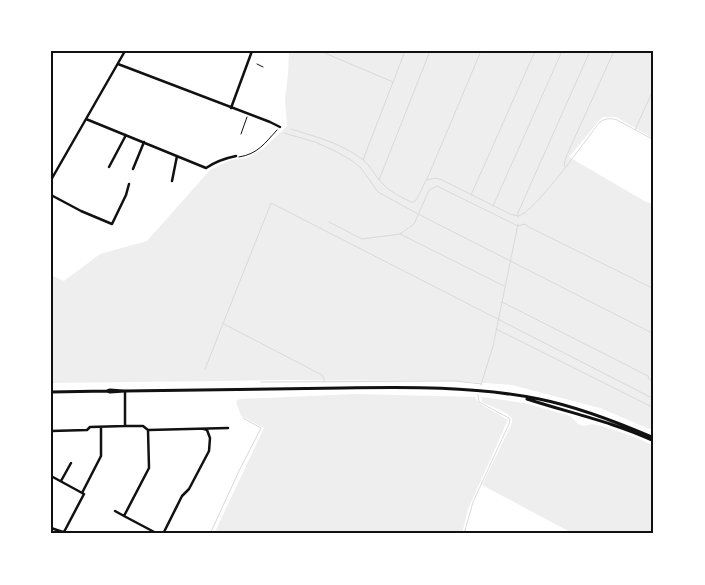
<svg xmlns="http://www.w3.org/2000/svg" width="705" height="585" viewBox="0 0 705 585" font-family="'DejaVu Sans',sans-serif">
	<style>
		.green { fill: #eee }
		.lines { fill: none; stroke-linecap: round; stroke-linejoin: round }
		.stream { stroke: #d9d9d9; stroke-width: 1 }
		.path { stroke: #111; stroke-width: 1 }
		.minor { stroke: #111; stroke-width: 2.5 }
		.tertiary { stroke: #111; stroke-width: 3 }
		.neatline { fill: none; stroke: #111; stroke-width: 2 }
	</style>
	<rect width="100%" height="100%" fill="#fff"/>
	<!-- green -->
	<path class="green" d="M289,51H654V139L616,117H603L598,122L569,157L646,202L654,204V431L600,408L512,385L455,381L287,380L51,383V275L64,281L100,254L147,241L210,170L231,160L247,158L264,148L287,126L285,99L288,74Z
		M355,394L475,397L478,402L482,405L508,420L468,509L462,534H214L264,428L241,416L236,401L240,399Z
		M482,397L524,403L570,416L578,424L584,426L592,424L602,426L637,438L654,446V534H574L482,485L512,423V418L506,413L482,402Z"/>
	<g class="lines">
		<!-- stream -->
		<path class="stream" d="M320,51L393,82
			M291,129C316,137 341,143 362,159C370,165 375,176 382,183C389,191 401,197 411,202H414L418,197L426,180L436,178L442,180L510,214L518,216V217
			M635,130L654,88
			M284,133L315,142L335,151L351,160L361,168L378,192L418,214L654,334
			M363,160L405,51
			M565,167L564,165L566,157L614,51
			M427,179L481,51
			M379,180L430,51
			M471,195L535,51
			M493,206L562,51
			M517,215L590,51
			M518,216C535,213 586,139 600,122C606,118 610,118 617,120L654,140
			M329,222L362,239L400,234L414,224L429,190L437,186L518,226L525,224L529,227L654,289
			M400,234L504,286
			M502,302L648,376L649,379L654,381
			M224,324L322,375L324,378V381
			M496,329L654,408
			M205,369L271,203L654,399
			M261,382L455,381L482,384
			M481,385L493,346L518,224
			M210,534L239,471L261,428L243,418
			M464,534L473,502L509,424L510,420L509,418L479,402L478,395"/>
		<!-- path -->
		<path class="path" d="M257,64L263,67
			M241,134L247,117
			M239,157C258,154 265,143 277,130"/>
		<!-- minor -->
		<path class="minor" d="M118,64L270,122L280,127
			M231,108L252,51
			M86,119L206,168C215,162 226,158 236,156
			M109,167L126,135
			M133,169L144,142
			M51,180L125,51
			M172,181L177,156
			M51,195L81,211L112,224L126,195L129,184
			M125,426H143L148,430L228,428
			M148,430L149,468L124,516L158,534
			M51,431L87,430L90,427L125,426V391
			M51,476L84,494L64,532
			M61,481L71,463
			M82,493L101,456V427
			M115,511L124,516
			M51,528L69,534
			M163,534L182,496L189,489L209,451L210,438L207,430L204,429"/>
		<!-- tertiary -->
		<path class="tertiary" d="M107,391L110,392L125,391C198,390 270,389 342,388C408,387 474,386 539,399C579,407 617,422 654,438
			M51,392L107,391L110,390L123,391
			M527,399C570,413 613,422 654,441"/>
	</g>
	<!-- border -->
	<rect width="705" height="585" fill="none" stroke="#ffffff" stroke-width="105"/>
	<rect x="52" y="52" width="600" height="480" class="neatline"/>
</svg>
